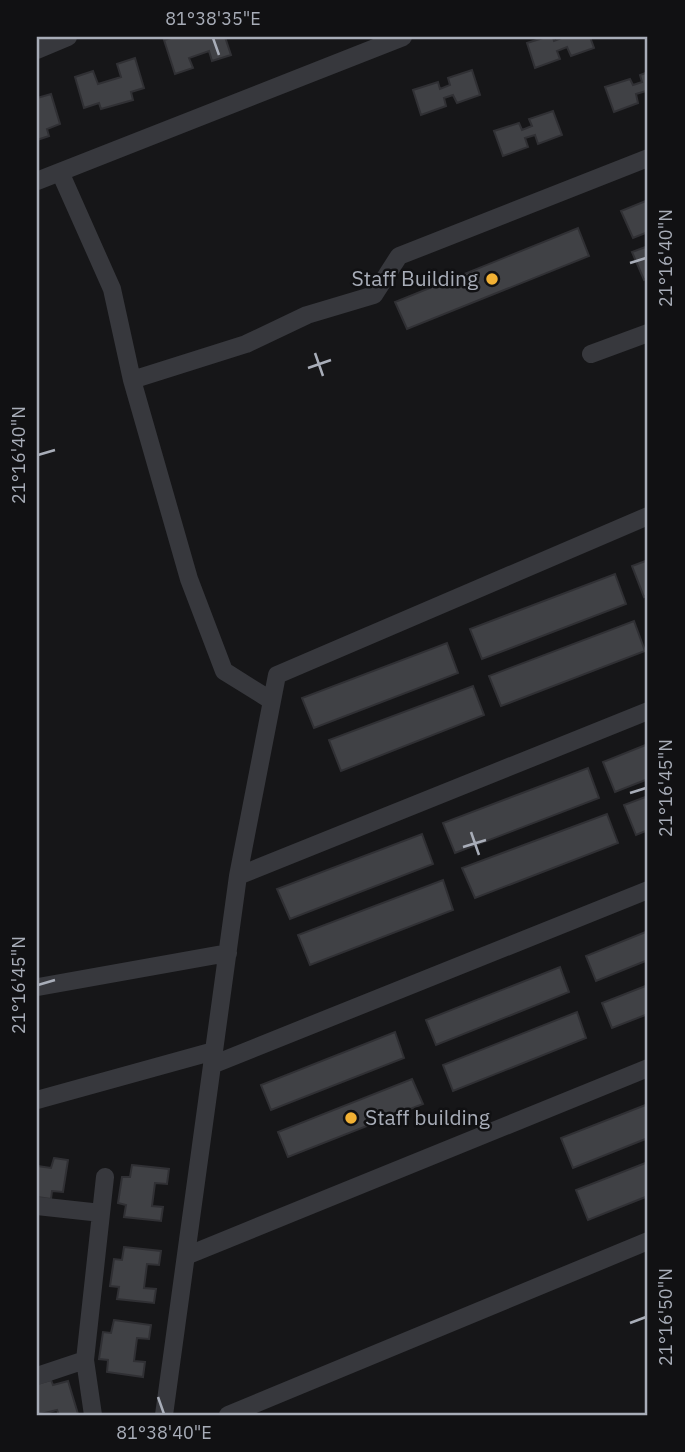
<svg xmlns="http://www.w3.org/2000/svg" width="685" height="1452" viewBox="0 0 685 1452" font-family="'IBM Plex Sans',sans-serif">
	<style>
		.building { fill: #404145; stroke: #303034; stroke-width: 2 }
		.lines { fill: none; stroke-linecap: round; stroke-linejoin: round }
		.minor { stroke: #37383d; stroke-width: 18 }
		.ticks { fill: none; stroke: #a8adb8; stroke-width: 2.5 }
		.poi-dot { fill: #f2b134; stroke: #111113; stroke-width: 2.5 }
		.labels { text-anchor: middle; stroke-width: 5; stroke-linejoin: round; paint-order: stroke }
		.poi-label { font-size: 21px; fill: #a8adb8; stroke: #111113; text-anchor: end }
		.neatline { fill: none; stroke: #a8adb8; stroke-width: 2.5 }
		.ticks-label { font-size: 18px; text-anchor: middle; fill: #a8adb8 }
	</style>
	<rect width="100%" height="100%" fill="#161618"/>
	<!-- building -->
	<path class="building" d="M174,37H225L231,55L212,61L209,51L189,58L193,68L175,74L164,40Z
		M546,37H553L554,41L564,37H590L594,48L571,56L567,47L557,51L560,59L535,68L527,43Z
		M135,58L144,88L131,92L133,100L101,109L99,103L84,108L75,77L93,71L98,84L121,77L117,64Z
		M472,70L480,95L457,103L453,95L444,98L446,106L421,115L413,90L438,82L440,89L450,85L448,78Z
		M648,72V98L646,91L636,94L638,103L614,112L605,87L630,79L633,85L642,82L640,75Z
		M51,94L60,124L47,129L49,136L37,140V98Z
		M553,111L562,135L538,144L535,135L525,138L528,147L503,156L494,131L519,123L522,130L532,126L529,119Z
		M648,200V232L633,238L621,211Z
		M578,228L589,256L407,329L395,302Z
		M648,246V278L644,280L632,252Z
		M648,560V595L644,597L632,566Z
		M615,574L626,604L482,659L470,629Z
		M634,621L645,651L501,706L489,676Z
		M447,643L458,673L314,728L302,698Z
		M473,686L484,715L341,771L329,740Z
		M648,744V779L615,792L603,762Z
		M588,768L599,798L455,853L443,823Z
		M648,796V830L636,835L624,805Z
		M607,814L618,843L475,898L462,868Z
		M422,834L433,864L290,919L277,889Z
		M443,880L453,910L310,965L298,935Z
		M648,931V960L596,981L586,956Z
		M560,967L569,992L436,1045L426,1020Z
		M648,985V1014L612,1028L602,1003Z
		M577,1012L586,1038L453,1091L443,1065Z
		M395,1032L404,1058L271,1110L261,1085Z
		M412,1079L423,1104L288,1157L278,1132Z
		M648,1104V1138L573,1168L561,1138Z
		M54,1158L68,1160L63,1192L52,1191L51,1199L37,1197V1166L51,1168Z
		M648,1162V1196L588,1220L576,1190Z
		M132,1165L169,1169L167,1184L155,1183L152,1206L163,1207L161,1221L124,1217L126,1205L118,1203L122,1177H130Z
		M124,1247L161,1251L159,1265L147,1264L144,1288L156,1289L154,1303L117,1299L119,1287L110,1286L114,1259L122,1260Z
		M114,1320L151,1325L149,1339L137,1338L134,1361L145,1362L143,1377L107,1372L108,1360L99,1359L103,1332L111,1333Z
		M51,1380L53,1385L68,1381L78,1414L59,1415L57,1410L37,1415V1384Z"/>
	<g class="lines">
		<!-- minor -->
		<path class="minor" d="M37,50L68,37
			M60,172L112,289L132,380L189,579L224,671L272,701
			M37,181L403,37
			M591,354L648,333
			M132,380L246,344L307,315L374,295L399,256L648,158
			M238,876L648,711
			M38,987L228,953
			M212,1065L648,890
			M37,1100L214,1051
			M37,1206L101,1213
			M186,1256L648,1068
			M37,1376L85,1360
			M93,1415L85,1360L105,1177
			M164,1415L238,876L277,675L648,516
			M228,1415L648,1241"/>
	</g>
	<!-- ticks -->
	<path class="ticks" d="M213,38L219,55M630,263L646,258M315,353L323,376M308,368L331,360M38,455L55,450M630,793L646,788M471,832L479,855M463,847L486,840M38,985L55,980M630,1323L646,1317M158,1397L164,1414"/>
	<!-- markers -->
	<g class="poi-dot">
		<circle cx="492" cy="279" r="7"/>
		<circle cx="351" cy="1118" r="7"/>
	</g>
	<g class="labels">
		<!-- poi labels -->
		<g class="poi-label">
			<text x="478" y="286">Staff Building</text>
			<text x="365" y="1125" text-anchor="start">Staff building</text>
		</g>
	</g>
	<!-- border -->
	<rect width="685" height="1452" fill="none" stroke="#111113" stroke-width="77"/>
	<rect x="38" y="38" width="608" height="1376" class="neatline"/>
	<g class="ticks-label">
		<text x="213" y="25">81°38'35"E</text>
		<text transform="translate(666 258) rotate(-90)" y="6">21°16'40"N</text>
		<text transform="translate(19 455) rotate(-90)" y="6">21°16'40"N</text>
		<text transform="translate(666 788) rotate(-90)" y="6">21°16'45"N</text>
		<text transform="translate(19 985) rotate(-90)" y="6">21°16'45"N</text>
		<text transform="translate(666 1317) rotate(-90)" y="6">21°16'50"N</text>
		<text x="164" y="1439">81°38'40"E</text>
	</g>
</svg>
